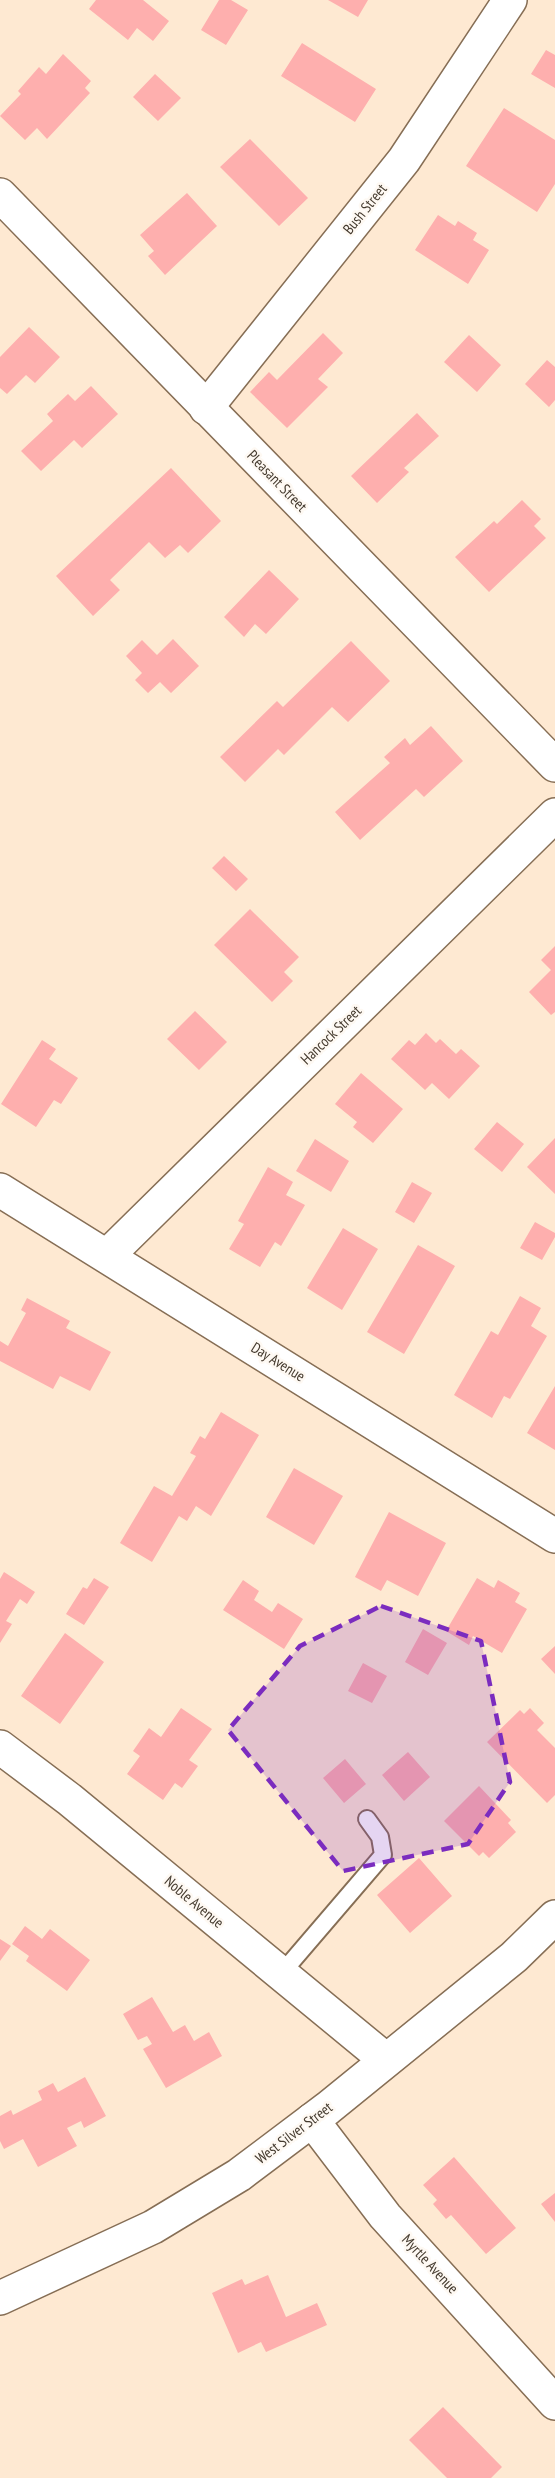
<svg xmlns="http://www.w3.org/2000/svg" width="555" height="2478" viewBox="0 0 555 2478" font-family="'PT Sans Narrow',sans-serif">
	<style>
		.building { fill: #feafae }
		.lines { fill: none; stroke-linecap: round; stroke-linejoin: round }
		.lane-casing { stroke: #866e55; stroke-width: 20 }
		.street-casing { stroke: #866e55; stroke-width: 36 }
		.secondary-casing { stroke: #866e55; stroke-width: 36 }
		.lane { stroke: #fff; stroke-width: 16 }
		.street { stroke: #fff; stroke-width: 33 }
		.secondary { stroke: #fff; stroke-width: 33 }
		.marked { fill: #7b2cbf; fill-opacity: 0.2; stroke: #7b2cbf; stroke-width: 4.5; stroke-dasharray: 12 8; stroke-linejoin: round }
		.labels { text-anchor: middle; stroke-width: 5; stroke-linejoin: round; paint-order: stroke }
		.street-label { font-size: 15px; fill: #453b2f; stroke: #fef9f3 }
	</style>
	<rect width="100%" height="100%" fill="#fee9d2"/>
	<!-- building -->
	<path class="building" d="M96,0H143L169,21L153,41L137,28L128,40L89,9Z
		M219,0H231L248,10L226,45L201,30Z
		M328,0H368L358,17Z
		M302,43L376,89L355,122L281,76Z
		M546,50L555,55V88L531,74Z
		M63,54L91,81L85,88L90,93L47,139L37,128L25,140L0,116L21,94L18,91L39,67L46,74Z
		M155,74L181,98L158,121L133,97Z
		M504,108L555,140V184L537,212L466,166Z
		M250,139L308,198L279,226L220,167Z
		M187,193L217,226L165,275L148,256L154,251L140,235Z
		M438,215L455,226L458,221L477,233L473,240L489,250L468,284L415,250Z
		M29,327L60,357L35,383L26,375L7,394L0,388V357Z
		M323,333L343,353L318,379L328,387L287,428L250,392L269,372L277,380Z
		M469,335L501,365L477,392L444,362Z
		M547,360L555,367V400L549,407L525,384Z
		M91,386L118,414L82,448L74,440L41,471L21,451L53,421L47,414L68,394L75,401Z
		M417,413L439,436L404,468L409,472L377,503L351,476Z
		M171,468L221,521L188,553L180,545L165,558L149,542L110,580L120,590L93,616L56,576Z
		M522,500L541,519L534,526L546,538L489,592L455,557L494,521L497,524Z
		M269,570L299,599L266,634L255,624L244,637L224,617Z
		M173,639L199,666L171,693L160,682L148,693L135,680L142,673L126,656L142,640L157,655Z
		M351,641L390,681L348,722L332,707L284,755L278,749L245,782L220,757L277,701L283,707Z
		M431,726L463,761L424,797L416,789L360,840L335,812L390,763L384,757L405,738L410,745Z
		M224,856L248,879L236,891L212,868Z
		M250,909L299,957L284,972L293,981L272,1002L214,945Z
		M555,946V1012L551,1015L529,992L551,970L541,960Z
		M195,1011L227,1042L199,1070L167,1039Z
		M426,1033L436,1043L440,1039L456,1054L461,1049L480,1066L449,1099L432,1083L425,1090L391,1059L409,1040L415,1045Z
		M42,1040L56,1049L49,1059L78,1078L61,1104L54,1100L36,1127L1,1104Z
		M361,1073L403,1109L373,1143L353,1127L357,1122L335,1104Z
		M497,1122L524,1144L502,1172L474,1149Z
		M555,1138V1194L527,1167Z
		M315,1139L349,1161L331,1192L296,1171Z
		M268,1167L293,1182L286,1195L305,1205L281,1246L275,1242L260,1267L229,1249L244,1224L238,1221Z
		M412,1182L432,1193L414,1223L395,1212Z
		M535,1222L555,1233V1237L542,1260L520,1248Z
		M343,1228L378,1249L342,1310L307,1288Z
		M418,1245L455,1266L404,1354L367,1332Z
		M520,1296L541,1308L531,1326L547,1336L510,1399L504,1396L492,1418L454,1395L491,1331L498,1335Z
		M27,1298L70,1321L66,1328L111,1352L90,1391L60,1376L53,1389L0,1361V1341L8,1346L26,1313L21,1310Z
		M555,1386V1450L527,1433Z
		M221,1412L259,1435L211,1516L196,1506L187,1521L179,1516L152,1562L120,1543L154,1486L172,1496L196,1456L190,1453L200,1436L205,1439Z
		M294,1468L343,1496L314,1545L266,1517Z
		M389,1512L446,1543L418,1596L387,1580L381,1591L355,1577Z
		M4,1572L35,1592L27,1604L20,1599L6,1621L12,1624L0,1643V1579Z
		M94,1578L109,1587L84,1625L66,1614L83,1587L87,1589Z
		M477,1578L494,1588L498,1580L520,1593L515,1602L527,1609L502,1653L473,1636L469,1645L446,1631Z
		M243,1580L259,1591L254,1600L272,1612L278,1603L303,1619L284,1649L223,1610Z
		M423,1629L447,1643L428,1675L405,1662Z
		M65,1633L104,1662L60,1724L21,1696Z
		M555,1646V1674L541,1659Z
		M363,1663L387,1676L372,1703L348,1691Z
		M181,1708L212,1729L189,1760L198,1766L182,1788L175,1783L163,1800L127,1774L140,1756L133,1751L149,1728L161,1737Z
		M530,1708L544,1723L537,1730L555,1748V1795L547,1803L487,1742L520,1710L524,1714Z
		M408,1752L430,1777L404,1801L382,1775Z
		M345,1759L366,1784L344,1803L323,1778Z
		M479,1786L511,1820L508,1823L516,1832L489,1858L483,1852L479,1856L444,1821Z
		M419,1858L452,1896L410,1933L377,1895Z
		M25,1926L42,1939L50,1929L90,1960L67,1991L26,1961L29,1956L12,1944Z
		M0,1939L11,1946L0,1961Z
		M152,1997L173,2032L185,2025L194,2041L209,2032L222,2056L166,2088L143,2049L152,2044L147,2036L138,2040L123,2014Z
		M85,2077L106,2116L84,2128L81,2121L67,2128L77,2146L38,2167L23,2139L4,2149L0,2141V2116L11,2110L13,2115L42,2100L38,2091L53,2083L58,2092Z
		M454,2157L516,2228L486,2254L451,2215L446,2219L433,2204L437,2200L423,2185Z
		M555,2193V2222L541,2204Z
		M268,2275L286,2317L317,2303L327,2325L266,2352L261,2342L238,2353L212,2293L242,2279L245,2285Z
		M443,2407L502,2467L491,2478H447L409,2440Z"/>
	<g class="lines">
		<!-- lane casing -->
		<g class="lane-casing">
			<path id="lane" d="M281,1974L383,1855L380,1837L367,1819"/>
		</g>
		<!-- street casing -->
		<g class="street-casing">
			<path id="street" d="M206,408L404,160L510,0
				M0,1190L555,1536
				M107,1256L555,815
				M0,1747L69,1799L386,2060
				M312,2120L385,2216L555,2403"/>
		</g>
		<!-- secondary casing -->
		<g class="secondary-casing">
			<path id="secondary" d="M0,195L555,765
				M0,2298L153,2227L239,2175L328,2108L514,1957L555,1917"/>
		</g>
		<!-- lane -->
		<use href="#lane" class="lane"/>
		<!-- street -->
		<use href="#street" class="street"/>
		<!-- secondary -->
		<use href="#secondary" class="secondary"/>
	</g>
	<!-- marked area -->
	<path class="marked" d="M381,1606L481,1641L510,1782L468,1844L343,1871L228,1730L300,1646Z"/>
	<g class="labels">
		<!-- street labels -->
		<g class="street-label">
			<text transform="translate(365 209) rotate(-51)" y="5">Bush Street</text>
			<text transform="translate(277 481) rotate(46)" y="5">Pleasant Street</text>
			<text transform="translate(331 1035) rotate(-44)" y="5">Hancock Street</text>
			<text transform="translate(278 1362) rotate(32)" y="5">Day Avenue</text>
			<text transform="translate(194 1902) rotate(40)" y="5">Noble Avenue</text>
			<text transform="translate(294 2133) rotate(-37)" y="5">West Silver Street</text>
			<text transform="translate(430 2264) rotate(47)" y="5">Myrtle Avenue</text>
		</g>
	</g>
</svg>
